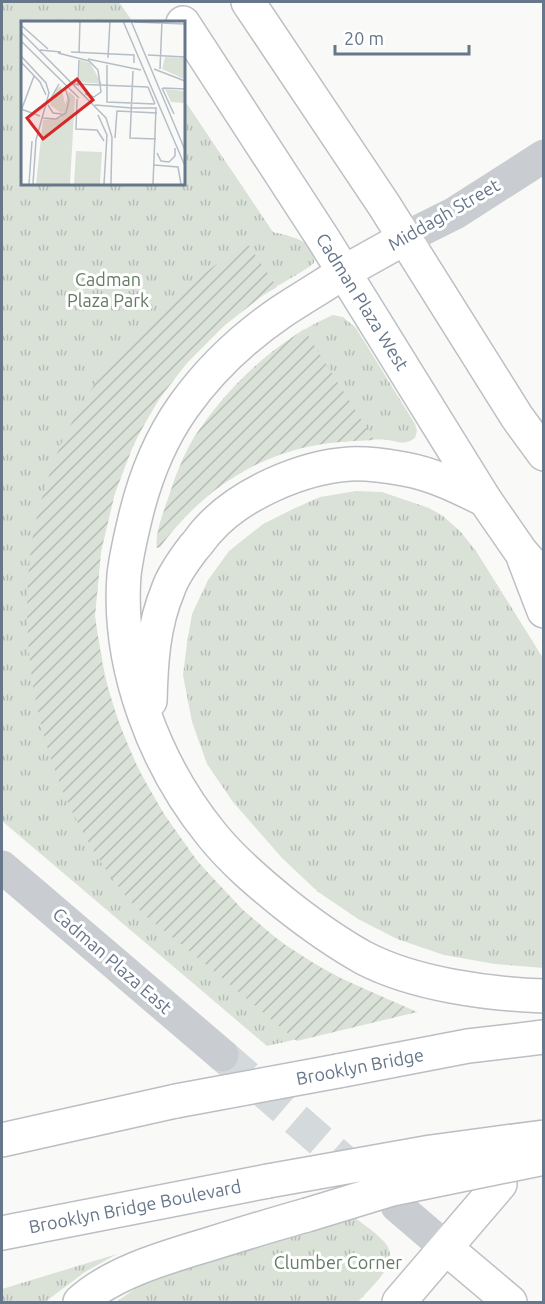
<svg xmlns="http://www.w3.org/2000/svg" width="545" height="1304" viewBox="0 0 545 1304" font-family="Ubuntu,sans-serif">
	<style>
		.park { fill: url(#park-tufts) }
		.garden { fill: url(#garden-furrows) }
		.lines { fill: none; stroke-linecap: round; stroke-linejoin: round }
		.street-tunnel { stroke: #d4d9dc; stroke-width: 33; stroke-dasharray: 33 16; stroke-linecap: butt }
		.secondary-casing { stroke: #bdc1c7; stroke-width: 36 }
		.primary-casing { stroke: #bcbfc4; stroke-width: 36 }
		.highway-casing { stroke: #bbbec2; stroke-width: 36 }
		.street { stroke: #c9ccd1; stroke-width: 33 }
		.secondary { stroke: #fff; stroke-width: 33 }
		.primary { stroke: #fff; stroke-width: 33 }
		.highway { stroke: #fff; stroke-width: 33 }
		.highway-bridge-casing { stroke: #bbbec2; stroke-width: 36; stroke-linecap: butt }
		.highway-bridge { stroke: #fff; stroke-width: 33 }
		.labels { text-anchor: middle; stroke-width: 6; stroke-linejoin: round; paint-order: stroke }
		.street-label { font-size: 18px; fill: #66768b; stroke: #fff }
		.park-label { font-size: 18px; fill: #647b62; stroke: #fff }
		.inset-road { fill: none; stroke: #b5bdc6; stroke-width: 1.5 }
		.view { fill: #d62828; fill-opacity: 0.15; stroke: #d62828; stroke-width: 3 }
		.inset-edge { fill: none; stroke: #66768b; stroke-width: 3 }
	</style>
	<defs>
		<pattern id="park-tufts" width="24" height="20" patternUnits="userSpaceOnUse" patternTransform="scale(1.5)"><rect width="24" height="20" fill="#dae2d8"/><path d="M3 7l-1-3M5 7V3M7 7l1-3M15 17l-1-3M17 17v-4M19 17l1-3" fill="none" stroke="#b5bcb5"/></pattern>
		<pattern id="garden-furrows" width="10" height="10" patternUnits="userSpaceOnUse" patternTransform="scale(1.5)"><rect width="10" height="10" fill="#dae2d8"/><path d="M-1 1l2-2M0 10L10 0M9 11l2-2" fill="none" stroke="#b5bcb5"/></pattern>
	</defs>
	<rect width="100%" height="100%" fill="#f9faf7"/>
	<!-- park -->
	<path class="park" d="M2,2H119L133,22H22V183H183V98L273,232C289,236 317,240 314,263L309,267C294,277 278,285 263,295C235,313 209,338 187,363C140,416 113,483 101,551C99,562 99,574 98,585C97,595 95,605 95,615C95,627 99,641 101,653C117,761 194,880 283,943C324,973 371,993 417,1012L267,1046L2,821Z
		M333,315L343,317L356,328L415,424L417,431L415,438C412,440 410,441 407,442C400,444 395,441 388,440C376,439 364,440 351,441C271,445 207,483 160,547L157,548C155,533 163,514 168,499C174,479 182,458 193,440C224,389 278,338 333,315Z
		M356,491L382,492L429,508L443,516L460,531L476,551L543,658V968L495,964L444,955L397,939L358,919L317,891L282,858L233,802L207,764L192,722L183,675L187,643L192,614L208,580L229,551L263,524L293,509L320,497Z
		M354,1217C363,1224 379,1235 386,1244C401,1263 369,1289 358,1302H116L149,1279Z
		M117,1254L85,1272L45,1302H2V1289Z"/>
	<!-- garden -->
	<path class="garden" d="M247,243L277,287L262,296L224,326L187,363L159,399L135,441L115,493L101,552L95,616L104,676L119,723L138,769L164,814L198,862L243,910L282,943L331,974L417,1012L297,1041C260,1010 224,979 187,949C168,933 147,919 130,901C124,895 118,886 112,878C42,783 15,658 32,541C36,516 44,489 53,465C62,437 80,407 96,382C101,374 108,367 114,359C152,312 197,277 247,243Z
		M304,329L374,440C353,441 331,442 310,446C248,459 196,497 160,547L157,548C155,533 163,514 168,499C175,479 182,458 193,439C222,394 261,360 304,329Z"/>
	<g class="lines">
		<!-- street-tunnel -->
		<path class="street-tunnel" d="M222,1055L368,1182"/>
		<!-- secondary casing -->
		<g class="secondary-casing">
			<path id="secondary" d="M344,272L405,238
				M446,1248L510,1302
				M399,1302L500,1184"/>
		</g>
		<!-- primary casing -->
		<g class="primary-casing">
			<path id="primary" d="M248,2L384,205L517,417L544,454
				M183,23L324,240L485,500L521,552L544,578
				M524,559L544,611"/>
		</g>
		<!-- highway casing -->
		<g class="highway-casing">
			<path id="highway" d="M344,272C323,286 302,298 281,312C243,338 210,369 183,407C159,441 143,483 134,523C130,540 126,558 124,575C117,667 155,765 212,835C233,861 259,883 285,904C309,923 337,943 364,958C414,984 487,994 544,996
				M150,701C151,663 153,626 168,590C173,575 184,560 194,547C199,542 203,535 208,530C240,494 302,467 350,464C368,463 387,466 404,469C433,474 459,487 485,500
				M338,1071L468,1046L544,1037
				M2,1140L176,1101
				M2,1233L268,1181
				M80,1302C113,1272 167,1257 210,1244C242,1234 274,1224 307,1215"/>
		</g>
		<!-- street -->
		<path class="street" d="M405,238L455,213L544,156
			M2,867L222,1055
			M397,1206L446,1248"/>
		<!-- secondary -->
		<use href="#secondary" class="secondary"/>
		<!-- primary -->
		<use href="#primary" class="primary"/>
		<!-- highway -->
		<use href="#highway" class="highway"/>
		<!-- highway-bridge casing -->
		<g class="highway-bridge-casing">
			<path id="highway-bridge" d="M176,1101L338,1071
				M268,1181L431,1152L544,1137
				M307,1215L392,1189L544,1158"/>
		</g>
		<!-- highway-bridge -->
		<use href="#highway-bridge" class="highway-bridge"/>
	</g>
	<g class="labels">
		<!-- street labels -->
		<g class="street-label">
			<text transform="translate(444 215) rotate(-30)" y="6">Middagh Street</text>
			<text transform="translate(362 302) rotate(58)" y="6">Cadman Plaza West</text>
			<text transform="translate(112 961) rotate(41)" y="6">Cadman Plaza East</text>
			<text transform="translate(360 1067) rotate(-11)" y="6">Brooklyn Bridge</text>
			<text transform="translate(135 1207) rotate(-11)" y="6">Brooklyn Bridge Boulevard</text>
		</g>
		<!-- park labels -->
		<g class="park-label">
			<text x="108" y="286">Cadman<tspan x="108" dy="21">Plaza Park</tspan></text>
			<text x="338" y="1269">Clumber Corner</text>
		</g>
	</g>
	<!-- overview -->
	<g transform="translate(21 21)">
		<rect width="164" height="164" fill="#f9faf7"/>
		<path d="M144,36L163,37V58L141,48ZM59,39L69,42L81,63L58,61ZM40,65L45,87L40,92L29,84L34,68ZM144,68L163,70V82L150,81ZM48,71L54,76L49,163H15L22,99L40,97ZM55,130L81,131L79,163H53Z" fill="#dae2d8"/>
		<path class="inset-road" d="M102,0L164,145M110,0L164,129M113,1L164,3M0,4L27,28M0,11L85,97L91,116L90,163M0,20L58,77M19,29L40,31M50,31L113,34V42M37,32L68,40L77,49L80,71L73,76L64,73M58,32L59,0M127,34L164,36M0,35L25,62L28,72L15,119L12,163M87,37L89,0M67,38L120,49M0,41L19,61L25,74M86,44V81L134,83M133,48L164,60M139,48L141,0M112,50L109,117L135,118M53,63L127,66M57,65L58,39M127,66L134,83M141,67L153,93M142,67L164,68M56,78L55,108L76,109L83,120M29,79L38,63M27,84L32,92L41,93M74,84L111,87M111,87H135L132,163M0,88L19,95M0,90L13,55M77,94L86,114L83,163M22,97L35,98L45,92L48,79L44,67M94,117L96,90L136,92M136,132L140,140L148,141L154,135V127M133,144L157,146L160,163M8,163L11,120"/>
		<path class="view" d="M56,58L72,79L22,118L6,97Z"/>
		<rect width="164" height="164" class="inset-edge"/>
	</g>
	<!-- border -->
	<rect width="545" height="1304" fill="none" stroke="#66768b" stroke-width="6"/>
	<!-- scale -->
	<path d="M335 45v9h134v-9" fill="none" stroke="#66768b" stroke-width="3"/>
	<text x="344" y="45" font-size="18" fill="#66768b" stroke="#ffffff" stroke-width="4.5" paint-order="stroke">20 m</text>
</svg>
